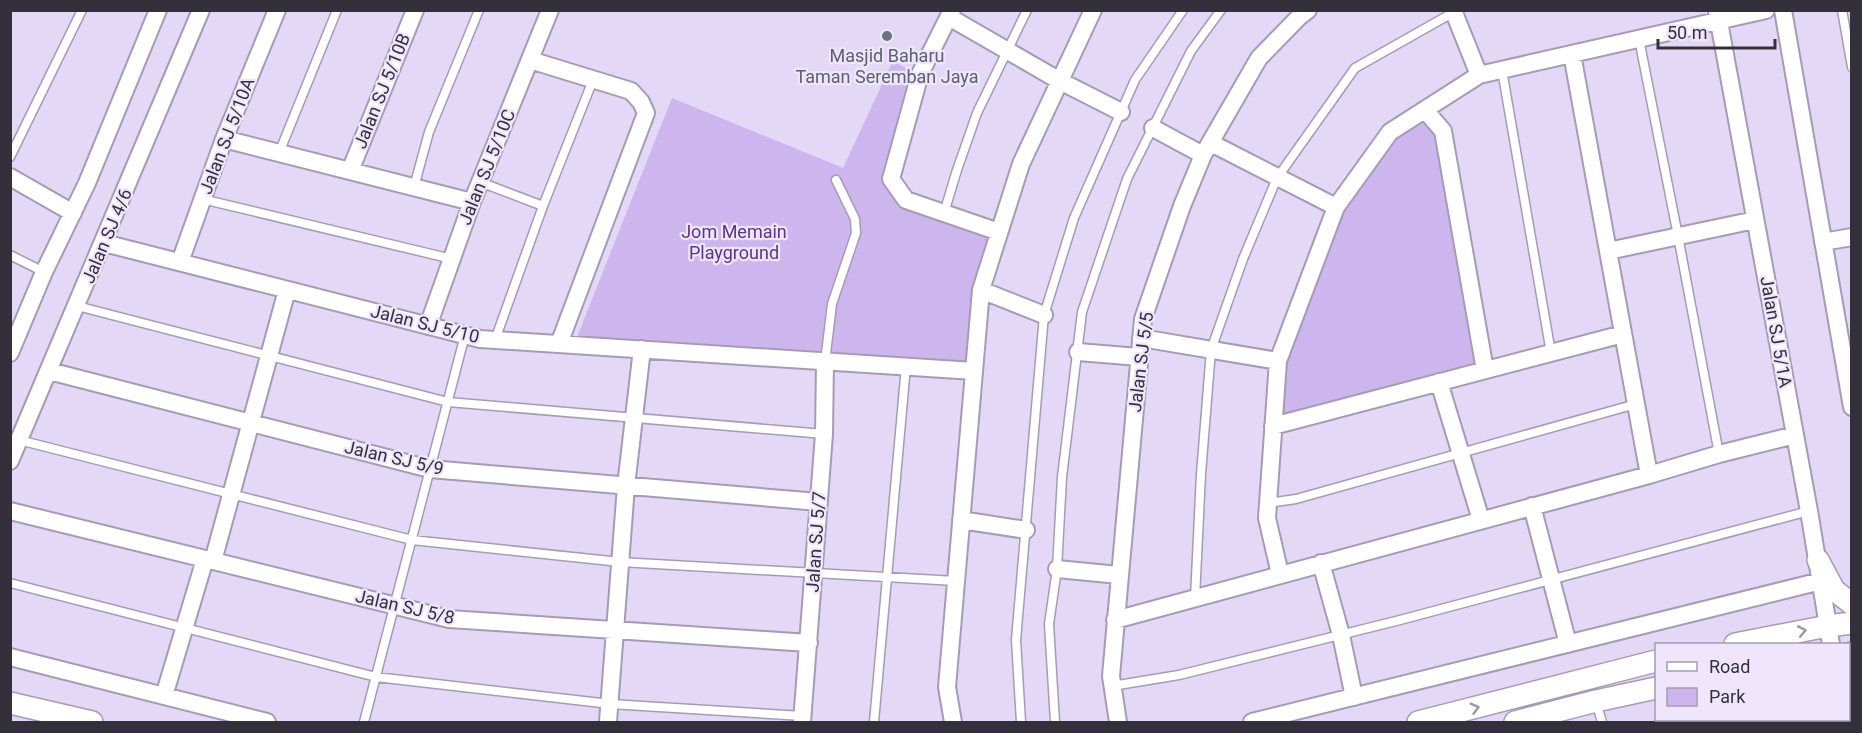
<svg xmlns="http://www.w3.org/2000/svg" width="1862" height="733" viewBox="0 0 1862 733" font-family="Roboto,sans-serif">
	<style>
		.green { fill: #ccb6ed }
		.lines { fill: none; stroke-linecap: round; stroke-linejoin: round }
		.service-casing { stroke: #a69bb7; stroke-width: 11 }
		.minor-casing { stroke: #a69bb7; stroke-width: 20 }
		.tertiary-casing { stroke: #a69bb7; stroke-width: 24 }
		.service { stroke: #fff; stroke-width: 8 }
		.minor { stroke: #fff; stroke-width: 16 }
		.tertiary { stroke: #fff; stroke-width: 21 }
		.oneway { stroke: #9a989d }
		.worship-dot { fill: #6b7280; stroke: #efe6fe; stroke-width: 2 }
		.labels { text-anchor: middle; stroke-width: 4.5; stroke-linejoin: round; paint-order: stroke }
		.worship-label { font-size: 18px; fill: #5b616d; stroke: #efe6fe }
		.street-label { font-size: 18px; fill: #34303b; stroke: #efe6fe }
		.park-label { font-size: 18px; fill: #5c3489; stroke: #efe6fe }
	</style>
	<rect width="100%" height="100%" fill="#e3d8f6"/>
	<!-- green -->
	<path class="green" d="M893,61L916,74L887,179L905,202L996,233L971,367L575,342L672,98L843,168Z
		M1424,113L1441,132L1482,369L1276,423L1279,361L1327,237L1391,133Z"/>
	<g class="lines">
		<!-- service casing -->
		<g class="service-casing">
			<path id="service" d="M1842,10L1852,67
				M1639,39L1678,236L1719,454
				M1502,70L1551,353
				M279,153L337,10
				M10,157L82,10
				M480,182L543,206
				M414,187L429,132L479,10
				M202,199L452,259
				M944,213L957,170L977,113L1027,10
				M10,255L44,272
				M77,306L448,402L824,434
				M495,340L543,206L593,80
				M825,362L832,304L856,233L855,219L836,180
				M19,440L412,540L620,562L956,581
				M1268,503L1296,499L1636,404
				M10,583L376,677L610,704L803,716
				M1195,598L1201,474L1211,350L1243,259L1277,178L1355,68L1456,11
				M1112,686L1179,675L1400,620L1809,511
				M1848,693H1852
				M1596,702L1602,722
				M1770,720V722
				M1840,720V722
				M364,722L465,335
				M874,722L906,366
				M1021,722L1016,640L1044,315L1074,218L1135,80L1183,10
				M1055,722L1049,624L1057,569L1062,477L1082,312L1127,179L1191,51L1221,10
				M1659,722L1671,720"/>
		</g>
		<!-- minor casing -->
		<g class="minor-casing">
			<path id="minor" d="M952,10L920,74L891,179L906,200L999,232
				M1453,10L1479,75
				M1783,10L1852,407
				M1717,11L1809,511L1831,644
				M949,17L1060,81L1121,112
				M1572,54L1649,475
				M530,60L631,91L641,102L646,113L559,344
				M1425,110L1443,131L1485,370
				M1153,128L1203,155
				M224,139L472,202
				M1211,143L1336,207
				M350,171L415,10
				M10,177L73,213
				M1823,242L1852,237
				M104,243L480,339L974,371
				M1608,251L1755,220
				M180,262L224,139L277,10
				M981,290L1044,315
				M428,326L472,202L550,10
				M1141,338L1278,361
				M1078,352L1139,357
				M10,353L44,272L87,183L158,10
				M49,371L430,469L819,502
				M1439,382L1481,520
				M1273,426L1623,334
				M10,461L201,10
				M1532,506L1568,644
				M10,511L449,619L809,643
				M961,520L1026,530
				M213,561L287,290
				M1321,563L1341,635L1354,697
				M1057,569L1119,575
				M1280,574L1267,518L1278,361L1336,207L1390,132L1479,75L1766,10
				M1115,620L1649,475L1719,454L1795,435
				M10,657L267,722
				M164,696L205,559
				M608,722L626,486L642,349
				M802,722L824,434L825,362
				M953,722L947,687L981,290L1021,164L1093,10
				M1118,722L1111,676L1143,319L1182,206L1203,155L1259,58L1299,17L1308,10
				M1252,722L1821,581"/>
		</g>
		<!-- tertiary casing -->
		<g class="tertiary-casing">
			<path id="tertiary" d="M1818,560L1834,590L1852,604
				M1735,644L1828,626L1852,623
				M1848,654L1852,653
				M10,703L92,722
				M1418,722L1656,661
				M1515,722L1596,701L1656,688"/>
		</g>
		<!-- service -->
		<use href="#service" class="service"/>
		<!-- minor -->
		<use href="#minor" class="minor"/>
		<!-- tertiary -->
		<use href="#tertiary" class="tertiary"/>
	</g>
	<!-- one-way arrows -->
	<defs><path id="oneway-chevron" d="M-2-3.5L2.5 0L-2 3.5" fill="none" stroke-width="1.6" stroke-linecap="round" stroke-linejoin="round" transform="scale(1.5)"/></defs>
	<g class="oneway">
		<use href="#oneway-chevron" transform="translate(1802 631) rotate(-11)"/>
		<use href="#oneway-chevron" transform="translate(1475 708) rotate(-15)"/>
	</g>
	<!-- markers -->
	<circle class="worship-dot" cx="887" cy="36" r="6"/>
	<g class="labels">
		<!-- worship labels -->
		<g class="worship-label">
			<text x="887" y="62">Masjid Baharu<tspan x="887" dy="21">Taman Seremban Jaya</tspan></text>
		</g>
		<!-- street labels -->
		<g class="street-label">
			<text transform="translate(382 91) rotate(-68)" y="6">Jalan SJ 5/10B</text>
			<text transform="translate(227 136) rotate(-69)" y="6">Jalan SJ 5/10A</text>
			<text transform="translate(487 167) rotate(-68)" y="6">Jalan SJ 5/10C</text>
			<text transform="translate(107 236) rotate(-67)" y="6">Jalan SJ 4/6</text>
			<text transform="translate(425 324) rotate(14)" y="6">Jalan SJ 5/10</text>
			<text transform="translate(1776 332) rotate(80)" y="6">Jalan SJ 5/1A</text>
			<text transform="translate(1141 362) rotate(-83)" y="6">Jalan SJ 5/5</text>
			<text transform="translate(394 458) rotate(13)" y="6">Jalan SJ 5/9</text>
			<text transform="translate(816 542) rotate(-86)" y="6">Jalan SJ 5/7</text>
			<text transform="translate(405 607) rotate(13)" y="6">Jalan SJ 5/8</text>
		</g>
		<!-- park labels -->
		<g class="park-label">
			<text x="734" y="238">Jom Memain<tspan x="734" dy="21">Playground</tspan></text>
		</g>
	</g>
	<!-- border -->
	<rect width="1862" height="733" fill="none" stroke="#34303b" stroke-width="24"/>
	<!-- legend -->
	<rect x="1655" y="643" width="195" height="78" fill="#efe6fe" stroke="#a49db0" stroke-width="1.5"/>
	<rect x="1667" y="662" width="30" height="9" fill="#ffffff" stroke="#a49db0" stroke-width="1.5"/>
	<text x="1709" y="673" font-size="18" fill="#34303b">Road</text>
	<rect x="1667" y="688" width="30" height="18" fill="#ccb6ed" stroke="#a49db0" stroke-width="1.5"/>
	<text x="1709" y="703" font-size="18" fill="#34303b">Park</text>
	<!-- scale -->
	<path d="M1658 39v9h117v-9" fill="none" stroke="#34303b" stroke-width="3"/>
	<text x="1667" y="39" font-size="18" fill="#34303b" stroke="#efe6fe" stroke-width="4.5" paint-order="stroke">50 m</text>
</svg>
